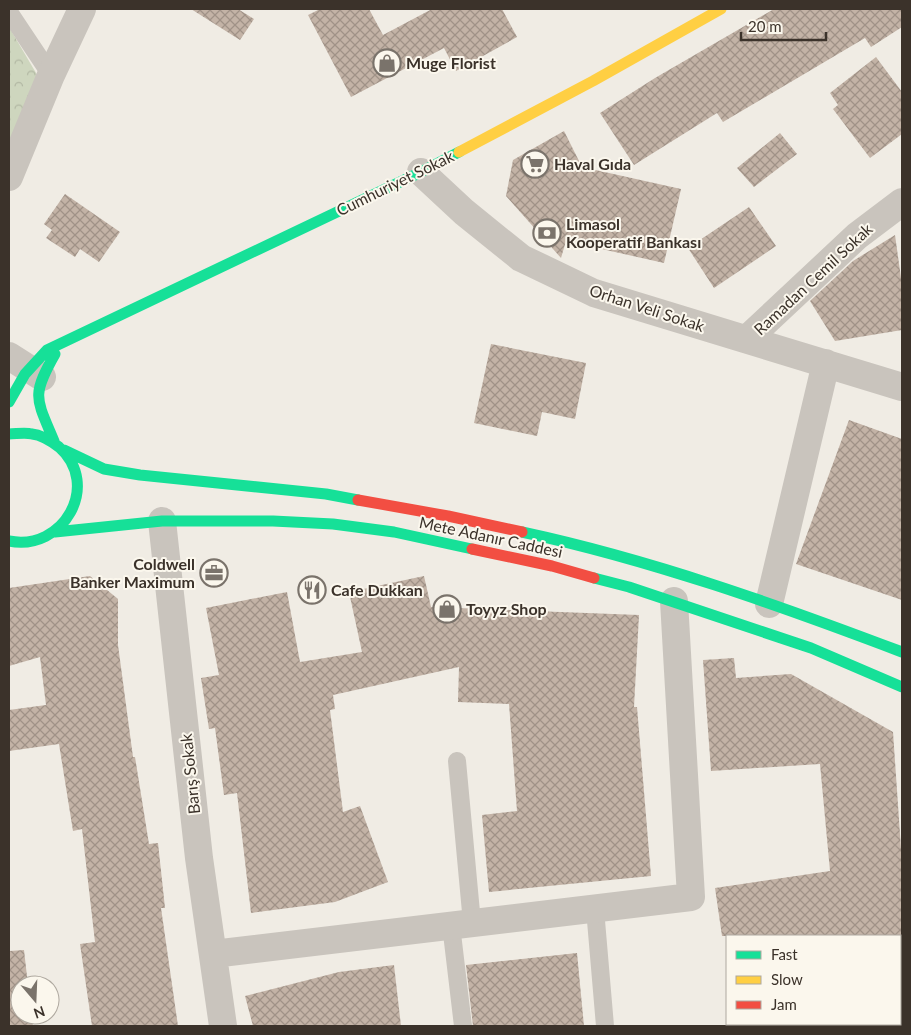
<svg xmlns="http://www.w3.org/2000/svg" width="911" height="1035" viewBox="0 0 911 1035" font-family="Lato,sans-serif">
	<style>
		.park { fill: url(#park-crowns) }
		.building { fill: url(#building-cross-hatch) }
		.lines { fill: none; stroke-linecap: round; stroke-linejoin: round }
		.lane { stroke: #c9c4bd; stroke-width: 18 }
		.street { stroke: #c9c4bd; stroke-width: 28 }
		.fast { stroke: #16e098; stroke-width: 11 }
		.slow { stroke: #ffcf43; stroke-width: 11 }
		.jam { stroke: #f24e42; stroke-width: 11 }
		.labels { text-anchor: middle; stroke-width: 4; stroke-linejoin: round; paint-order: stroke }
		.poi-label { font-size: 16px; font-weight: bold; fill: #3b322a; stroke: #fbf7ed; text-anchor: start }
		.street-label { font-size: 16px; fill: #3b322a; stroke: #fbf7ed }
	</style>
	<defs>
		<pattern id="park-crowns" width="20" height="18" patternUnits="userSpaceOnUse" patternTransform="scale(1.25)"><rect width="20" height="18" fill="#ced6be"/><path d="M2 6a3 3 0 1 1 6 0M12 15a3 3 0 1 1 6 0" fill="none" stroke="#b2b8a3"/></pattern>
		<pattern id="building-cross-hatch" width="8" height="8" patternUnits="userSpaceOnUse" patternTransform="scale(1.25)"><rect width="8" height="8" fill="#c3b3a6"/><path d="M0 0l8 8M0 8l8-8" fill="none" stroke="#a09287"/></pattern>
	</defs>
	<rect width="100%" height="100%" fill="#f0ece4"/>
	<!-- park -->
	<path class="park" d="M9,27L39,78L9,157Z"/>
	<!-- building -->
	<path class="building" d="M191,9H238L254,19L240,40Z
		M320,9H369L383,35L432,9H502L517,37L456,71L444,48L351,97L308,15Z
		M774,9H902V27L871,47L865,38L723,122L717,113L634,165L600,113L655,78Z
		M876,57L902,92V134L870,158L833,109L838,105L830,93Z
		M564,131L582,167L681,189L664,263L566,241L561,258L506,196L513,160Z
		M780,133L797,154L754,187L737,168Z
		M65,194L120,232L99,262L80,249L75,257L46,238L52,230L44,224Z
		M749,207L776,246L714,288L688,248Z
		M895,235L902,285V330L835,341L810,301L853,261Z
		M491,344L586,363L575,419L542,412L537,436L474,423Z
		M849,420L902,439V600L796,564Z
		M90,576L118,599V645L133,757H135L149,844L158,843L165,908H161L178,1026H92L80,944L95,942L82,829L73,831L59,744L9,751V710L46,705L40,657L9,666V588Z
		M424,576L431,607L639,615L634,707H637L651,876L489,892L482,815L517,811L509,704L458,702L459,667L333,695L335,709L330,710L343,812L360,806L388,882L335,902L251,913L237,793L224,795L215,728L209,729L201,678L219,675L206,608L287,592L300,662L362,652L349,592Z
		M734,658L736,678L791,674L893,732L902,863V936H722L715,888L830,871L820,764L711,771L703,660Z
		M24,950L28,985H20V1015H31L33,1026H9V951Z
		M577,953L584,1026H473L466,965Z
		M394,965L401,1026H253L245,996L339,972Z"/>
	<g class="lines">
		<!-- lane -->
		<path class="lane" d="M9,12L51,75
			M457,761L472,923
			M595,909L605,1026
			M451,925L463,1026"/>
		<!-- street -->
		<path class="street" d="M421,172L464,212L521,258L594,293L902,387
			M9,177L51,75L82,9
			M747,339L857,236L902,202
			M9,356L42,377
			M162,521L199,858L223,1026
			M769,604L826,363
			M213,954L691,897L674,601"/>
		<!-- fast -->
		<path class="fast" d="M9,402L25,374L47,350L421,172L459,152
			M9,434C16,434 25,432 32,434C42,435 51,441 59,447C102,485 63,552 9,541
			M54,441C36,398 31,396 55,354
			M64,450L104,469L140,475L326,494L358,500
			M55,532L162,521H273L333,524L394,532L472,549
			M522,532C652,560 778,605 902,652
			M594,578L629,587L811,648L902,687"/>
		<!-- slow -->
		<path class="slow" d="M459,152L593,81L721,9"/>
		<!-- jam -->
		<path class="jam" d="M358,500L448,516L522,532
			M472,549L552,566L594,578"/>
	</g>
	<!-- icons -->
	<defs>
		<g id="shop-ring" transform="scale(1.4375)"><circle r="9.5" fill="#fbf7ed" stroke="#7a736b" stroke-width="1.5"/><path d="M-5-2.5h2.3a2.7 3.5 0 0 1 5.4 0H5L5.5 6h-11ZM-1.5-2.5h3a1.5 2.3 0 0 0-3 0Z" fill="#7a736b"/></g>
		<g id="supermarket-ring" transform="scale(1.4375)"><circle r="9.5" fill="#fbf7ed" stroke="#7a736b" stroke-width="1.5"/><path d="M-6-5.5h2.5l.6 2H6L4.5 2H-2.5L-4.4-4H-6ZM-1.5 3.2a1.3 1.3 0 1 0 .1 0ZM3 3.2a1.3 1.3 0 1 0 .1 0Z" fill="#7a736b"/></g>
		<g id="bank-ring" transform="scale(1.4375)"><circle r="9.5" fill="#fbf7ed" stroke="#7a736b" stroke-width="1.5"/><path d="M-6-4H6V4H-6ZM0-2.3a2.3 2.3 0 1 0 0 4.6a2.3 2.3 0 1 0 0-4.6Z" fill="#7a736b"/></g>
		<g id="office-ring" transform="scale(1.4375)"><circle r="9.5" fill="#fbf7ed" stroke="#7a736b" stroke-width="1.5"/><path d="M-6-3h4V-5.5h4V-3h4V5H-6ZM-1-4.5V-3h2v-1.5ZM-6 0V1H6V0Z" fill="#7a736b"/></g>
		<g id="restaurant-ring" transform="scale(1.4375)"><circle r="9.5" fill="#fbf7ed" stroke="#7a736b" stroke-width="1.5"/><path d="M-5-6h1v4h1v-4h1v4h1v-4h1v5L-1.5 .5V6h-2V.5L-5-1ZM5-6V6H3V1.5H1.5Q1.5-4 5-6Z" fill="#7a736b"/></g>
	</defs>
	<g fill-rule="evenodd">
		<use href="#shop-ring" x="387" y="63"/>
		<use href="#supermarket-ring" x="535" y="164"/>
		<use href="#bank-ring" x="547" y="233"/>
		<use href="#office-ring" x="214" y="573"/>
		<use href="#restaurant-ring" x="312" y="590"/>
		<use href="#shop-ring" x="447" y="609"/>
	</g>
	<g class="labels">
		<!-- poi labels -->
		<g class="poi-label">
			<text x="406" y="69">Muge Florist</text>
			<text x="554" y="170">Haval Gıda</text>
			<text x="566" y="230">Limasol<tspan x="566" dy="18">Kooperatif Bankası</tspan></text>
			<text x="195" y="570" text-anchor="end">Coldwell<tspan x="195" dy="18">Banker Maximum</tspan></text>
			<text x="331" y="596">Cafe Dukkan</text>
			<text x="466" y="615">Toyyz Shop</text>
		</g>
		<!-- street labels -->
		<g class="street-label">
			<text transform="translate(395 183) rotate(-26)" y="6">Cumhuriyet Sokak</text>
			<text transform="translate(813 279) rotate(-43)" y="6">Ramadan Cemil Sokak</text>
			<text transform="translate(647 308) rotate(18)" y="6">Orhan Veli Sokak</text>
			<text transform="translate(491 537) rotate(12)" y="6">Mete Adanır Caddesi</text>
			<text transform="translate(190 774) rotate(-96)" y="6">Barış Sokak</text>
		</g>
	</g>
	<!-- border -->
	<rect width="911" height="1035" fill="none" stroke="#3b322a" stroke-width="20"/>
	<!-- legend -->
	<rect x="726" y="935" width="175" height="90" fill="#fbf7ed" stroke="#aea89f"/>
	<rect x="736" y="951" width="25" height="8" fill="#16e098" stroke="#aea89f"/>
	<text x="771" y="960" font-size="15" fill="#3b322a">Fast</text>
	<rect x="736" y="976" width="25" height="8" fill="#ffcf43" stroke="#aea89f"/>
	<text x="771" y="985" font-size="15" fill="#3b322a">Slow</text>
	<rect x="736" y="1001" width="25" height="8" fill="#f24e42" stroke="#aea89f"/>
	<text x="771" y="1010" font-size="15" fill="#3b322a">Jam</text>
	<!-- north arrow -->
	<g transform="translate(35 1000) rotate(161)"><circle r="24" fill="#fbf7ed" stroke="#aea89f"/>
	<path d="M0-4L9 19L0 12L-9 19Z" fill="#7a736b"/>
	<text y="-8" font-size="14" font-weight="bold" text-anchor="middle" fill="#3b322a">N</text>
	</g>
	<!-- scale -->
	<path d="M741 32v8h85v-8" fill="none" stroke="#3b322a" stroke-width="2.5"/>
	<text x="748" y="32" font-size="15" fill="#3b322a" stroke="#fbf7ed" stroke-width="4" paint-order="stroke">20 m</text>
</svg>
